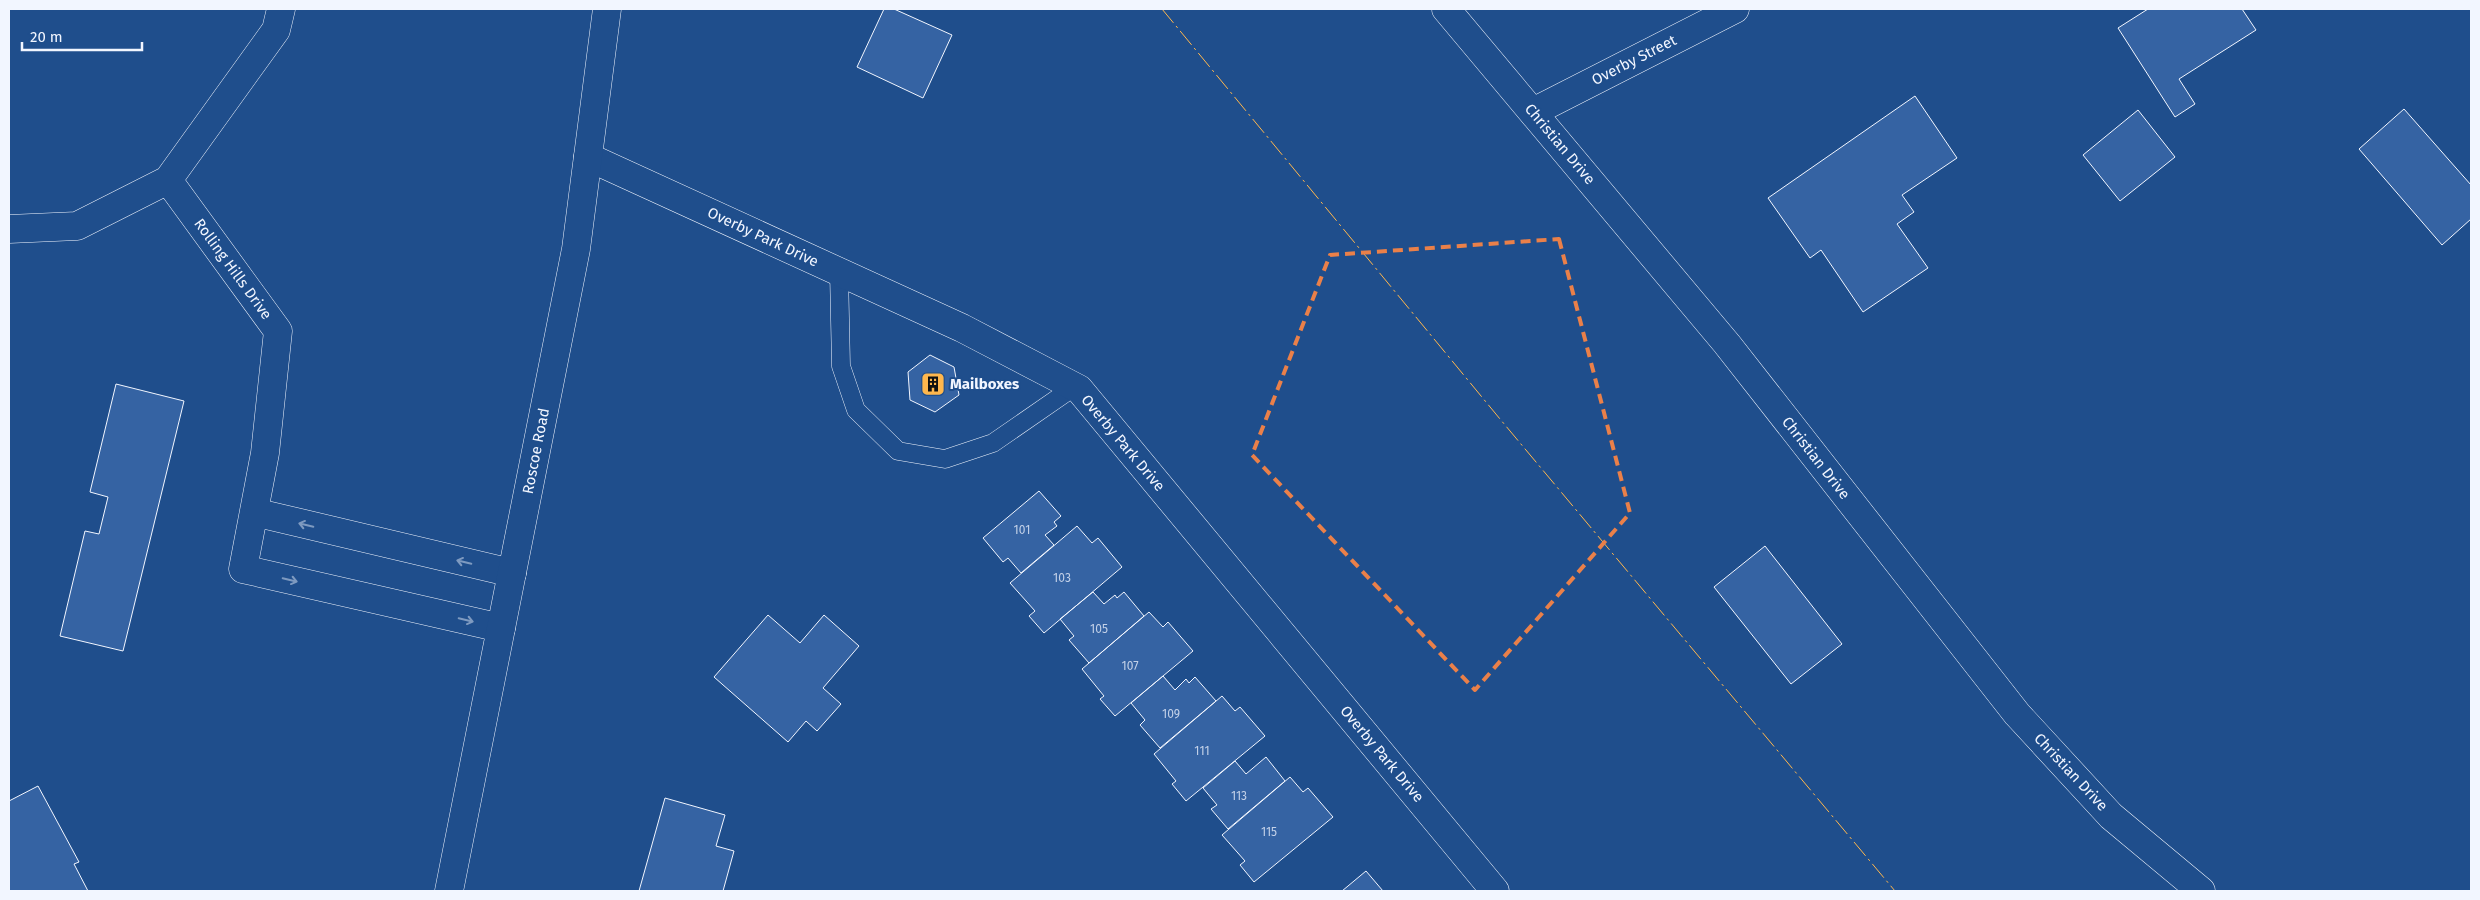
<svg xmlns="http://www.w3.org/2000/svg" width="2480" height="900" viewBox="0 0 2480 900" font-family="'Fira Sans',sans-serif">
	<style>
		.building { fill: #3563a3; stroke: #f2f6ff }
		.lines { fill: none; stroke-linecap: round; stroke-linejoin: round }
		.lane-casing { stroke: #f2f6ff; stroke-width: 19 }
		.street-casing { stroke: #f2f6ff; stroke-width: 29 }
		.secondary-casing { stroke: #f2f6ff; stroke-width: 29 }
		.lane { stroke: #1f4e8c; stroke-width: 18 }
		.street { stroke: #1f4e8c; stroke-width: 28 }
		.secondary { stroke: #1f4e8c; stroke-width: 28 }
		.power { stroke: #ffb74d; stroke-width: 1; stroke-dasharray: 18 4 2.5 4; stroke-linecap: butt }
		.oneway { stroke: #7e9ac0 }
		.marked { fill: none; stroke: #ea8049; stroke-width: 4; stroke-dasharray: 10 6; stroke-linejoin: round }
		.labels { text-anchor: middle; stroke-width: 4; stroke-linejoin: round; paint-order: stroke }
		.number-label { font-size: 12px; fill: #c3d1e8 }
		.street-label { font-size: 15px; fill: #f2f6ff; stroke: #1f4e8c }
		.poi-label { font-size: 15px; font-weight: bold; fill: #f2f6ff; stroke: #1f4e8c; text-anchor: start }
	</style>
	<rect width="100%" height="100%" fill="#1f4e8c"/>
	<!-- building -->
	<path class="building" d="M884,9H894L952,35L923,98L857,67Z
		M2148,9H2242L2256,30L2179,79L2195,104L2175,117L2118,28Z
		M1915,96L1957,158L1902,195L1914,212L1897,224L1928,268L1863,312L1821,250L1810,258L1768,198Z
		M2404,109L2471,185V219L2442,245L2359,149Z
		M2138,110L2175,157L2120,201L2083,155Z
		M930,355L954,367L959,395L935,412L910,400L908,372Z
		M116,384L184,401L123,651L60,636L85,531L99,534L108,497L90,492Z
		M1039,491L1061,516L1054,522L1057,526L1045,535L1054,545L1021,573L1008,558L1003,562L983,538Z
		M1077,526L1092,543L1098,538L1122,567L1044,633L1029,616L1035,611L1010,583Z
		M1765,546L1842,644L1791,684L1714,587Z
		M1093,592L1104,604L1115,595L1117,598L1124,592L1144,616L1089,663L1069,640L1074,636L1060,619Z
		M1149,612L1163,627L1168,622L1193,651L1115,716L1100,699L1104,696L1082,669Z
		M768,615L800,643L824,615L859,646L823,688L841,704L817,731L806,721L788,742L714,677Z
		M1163,676L1175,690L1186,679L1189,683L1195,677L1216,701L1160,748L1140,725L1145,720L1131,703Z
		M1222,696L1235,711L1240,707L1265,736L1186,801L1172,784L1176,781L1154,754Z
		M1266,757L1285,781L1228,829L1211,809L1217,805L1203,788L1235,761L1246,774Z
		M1290,777L1303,792L1308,788L1333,817L1254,882L1240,865L1245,861L1222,835Z
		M38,786L79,862L74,864L88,891H9V801Z
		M665,798L725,815L716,846L734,851L723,891H639Z
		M1366,871L1383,891H1342Z"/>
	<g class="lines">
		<!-- lane casing -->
		<g class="lane-casing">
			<path id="lane" d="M839,272L841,366L856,410L898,451L945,459L993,443L1074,387"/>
		</g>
		<!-- street casing -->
		<g class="street-casing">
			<path id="street" d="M1446,9L1727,344L2017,714L2111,816L2201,891
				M1533,112L1735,9
				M588,157L962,328L1079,389L1495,891
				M168,180L278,331L265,453L243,569L501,628
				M9,229L77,226L168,180L276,30L281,9
				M254,512L512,573"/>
		</g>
		<!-- secondary casing -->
		<g class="secondary-casing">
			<path id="secondary" d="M449,891L576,249L607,9"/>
		</g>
		<!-- lane -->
		<use href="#lane" class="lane"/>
		<!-- street -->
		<use href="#street" class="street"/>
		<!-- secondary -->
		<use href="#secondary" class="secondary"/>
		<!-- power -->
		<path class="power" d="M1162,9L1500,419L1895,891"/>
	</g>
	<!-- one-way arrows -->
	<defs><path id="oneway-shaft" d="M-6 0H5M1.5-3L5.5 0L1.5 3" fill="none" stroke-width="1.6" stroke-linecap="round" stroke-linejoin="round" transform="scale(1.25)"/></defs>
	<g class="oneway">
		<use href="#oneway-shaft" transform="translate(306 525) rotate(-167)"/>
		<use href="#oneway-shaft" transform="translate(464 562) rotate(-167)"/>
		<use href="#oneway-shaft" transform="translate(290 580) rotate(13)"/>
		<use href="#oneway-shaft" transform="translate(466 620) rotate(13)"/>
	</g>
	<!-- marked area -->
	<path class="marked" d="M1559,239L1630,513L1475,690L1252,455L1330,255Z"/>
	<!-- icons -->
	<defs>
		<g id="building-square" transform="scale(1.25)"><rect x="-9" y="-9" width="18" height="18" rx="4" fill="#ffb74d" stroke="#1f4e8c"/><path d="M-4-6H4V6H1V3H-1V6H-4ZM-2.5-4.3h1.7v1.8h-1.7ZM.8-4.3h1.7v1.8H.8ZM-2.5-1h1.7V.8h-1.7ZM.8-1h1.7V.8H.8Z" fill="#111"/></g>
	</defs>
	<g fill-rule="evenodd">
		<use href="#building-square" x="933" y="384"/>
	</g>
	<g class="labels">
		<!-- number labels -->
		<g class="number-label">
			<text x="1022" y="534">101</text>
			<text x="1062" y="582">103</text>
			<text x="1099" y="633">105</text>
			<text x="1130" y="670">107</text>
			<text x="1171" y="718">109</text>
			<text x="1202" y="755">111</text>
			<text x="1239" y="800">113</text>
			<text x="1269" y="836">115</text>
		</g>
		<!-- street labels -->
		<g class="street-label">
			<text transform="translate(1634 60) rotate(-27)" y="5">Overby Street</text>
			<text transform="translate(1560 144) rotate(50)" y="5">Christian Drive</text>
			<text transform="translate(763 237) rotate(25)" y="5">Overby Park Drive</text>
			<text transform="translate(233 269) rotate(54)" y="5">Rolling Hills Drive</text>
			<text transform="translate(1123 443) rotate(50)" y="5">Overby Park Drive</text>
			<text transform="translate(536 451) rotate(-79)" y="5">Roscoe Road</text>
			<text transform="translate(1816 458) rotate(52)" y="5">Christian Drive</text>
			<text transform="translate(1382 754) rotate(50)" y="5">Overby Park Drive</text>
			<text transform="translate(2071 772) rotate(47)" y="5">Christian Drive</text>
		</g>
		<!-- poi labels -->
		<g class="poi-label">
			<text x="950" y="389">Mailboxes</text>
		</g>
	</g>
	<!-- border -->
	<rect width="2480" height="900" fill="none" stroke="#f2f6ff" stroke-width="20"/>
	<!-- scale -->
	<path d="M22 42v8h120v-8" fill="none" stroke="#f2f6ff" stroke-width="2.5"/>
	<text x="30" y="42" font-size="15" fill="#f2f6ff" stroke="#1f4e8c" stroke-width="4" paint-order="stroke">20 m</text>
</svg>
